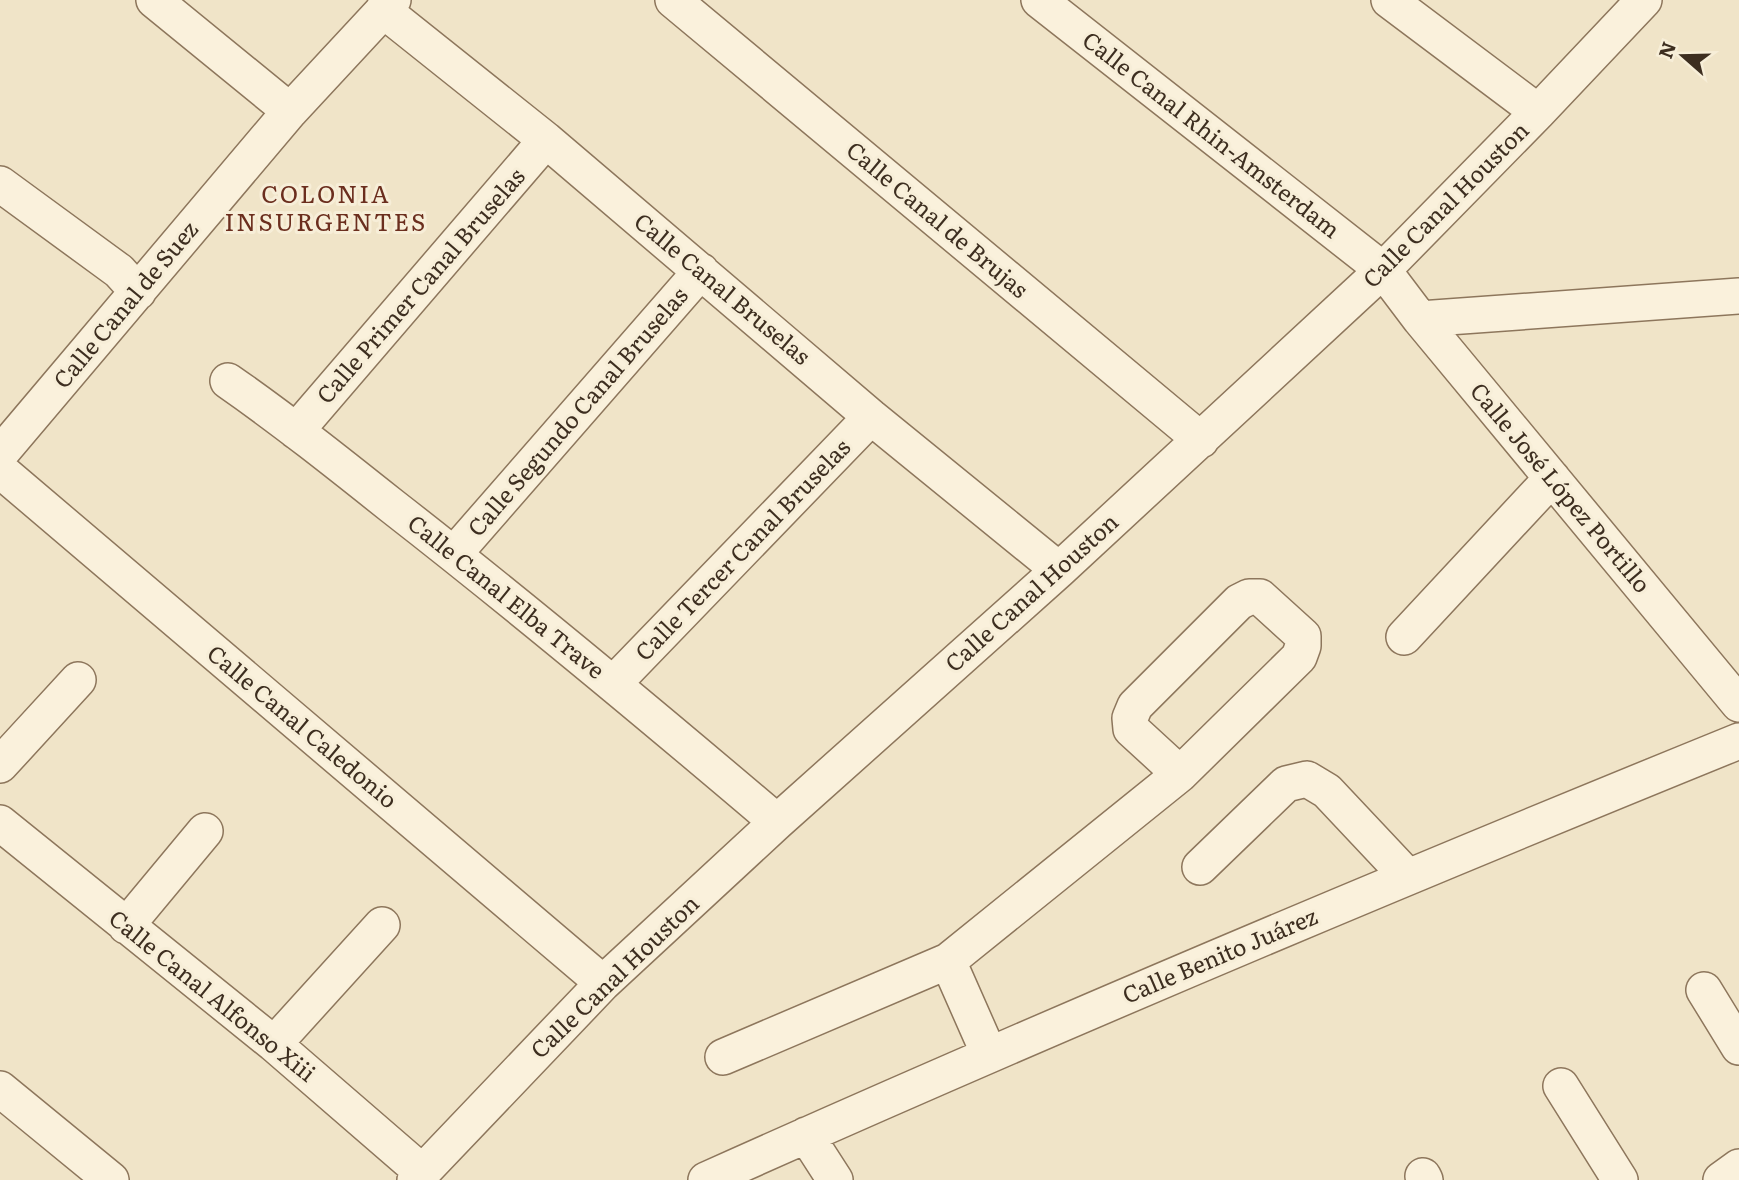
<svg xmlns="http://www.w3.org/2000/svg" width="1739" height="1180" viewBox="0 0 1739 1180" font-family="Literata,serif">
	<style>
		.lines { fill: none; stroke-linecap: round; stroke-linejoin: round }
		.minor-casing { stroke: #8d765c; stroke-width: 38 }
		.minor { stroke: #faf1dc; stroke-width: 35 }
		.labels { text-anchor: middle; stroke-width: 6; stroke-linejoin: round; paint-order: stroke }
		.street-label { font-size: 23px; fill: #3d2e20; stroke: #f7eed8 }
		.neighbourhood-label { font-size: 24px; letter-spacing: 2px; fill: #6b2e1e; stroke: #f7eed8 }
	</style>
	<rect width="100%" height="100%" fill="#f0e4c8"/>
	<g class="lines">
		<!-- minor casing -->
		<g class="minor-casing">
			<path id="minor" d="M154,0L290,111
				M673,0L1201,440
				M1039,0L1383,270L1420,319L1739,704
				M1389,0L1538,112
				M383,10L546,140L871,417L1059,570
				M0,184L119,271L138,292
				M1420,319L1739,296
				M228,381C284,420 338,463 392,506C523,608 650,714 777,822
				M296,431L546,140
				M0,454L290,111L393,0
				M0,470L603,983
				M454,554L701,271
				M1404,637L1552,478
				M614,683L871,417
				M0,765L78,680
				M0,823L274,1044L422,1172
				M1200,867L1286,784L1307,779L1327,791L1407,876
				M126,926L205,831
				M1704,990L1739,1047
				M274,1044L382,925
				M989,1054L948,961L1180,774L1299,657L1303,646V636L1260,597H1249L1239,602L1135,706L1130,718L1131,729L1180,774
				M723,1057L948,961
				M1561,1086L1620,1180
				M0,1089L111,1180
				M806,1135L835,1180
				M1423,1176L1425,1180
				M415,1180L603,983L777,822L1059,570L1383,270L1538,112L1644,0
				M706,1180C1047,1027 1392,882 1739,741
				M1721,1180L1739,1167"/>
		</g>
		<!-- minor -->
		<use href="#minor" class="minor"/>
	</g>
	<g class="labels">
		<!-- street labels -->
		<g class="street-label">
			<text transform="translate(1211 135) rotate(38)" y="8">Calle Canal Rhin-Amsterdam</text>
			<text transform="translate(1446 205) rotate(-45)" y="8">Calle Canal Houston</text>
			<text transform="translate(937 220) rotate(40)" y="8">Calle Canal de Brujas</text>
			<text transform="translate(421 286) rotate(-49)" y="8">Calle Primer Canal Bruselas</text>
			<text transform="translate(722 289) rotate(40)" y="8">Calle Canal Bruselas</text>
			<text transform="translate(126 305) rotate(-50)" y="8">Calle Canal de Suez</text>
			<text transform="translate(578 412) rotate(-49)" y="8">Calle Segundo Canal Bruselas</text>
			<text transform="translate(1560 488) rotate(50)" y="8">Calle José López Portillo</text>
			<text transform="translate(743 550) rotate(-46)" y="8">Calle Tercer Canal Bruselas</text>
			<text transform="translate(1032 593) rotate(-42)" y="8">Calle Canal Houston</text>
			<text transform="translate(506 597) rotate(39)" y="8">Calle Canal Elba Trave</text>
			<text transform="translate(302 727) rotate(40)" y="8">Calle Canal Caledonio</text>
			<text transform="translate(1220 956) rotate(-23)" y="8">Calle Benito Juárez</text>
			<text transform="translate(615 977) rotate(-44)" y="8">Calle Canal Houston</text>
			<text transform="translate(212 996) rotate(39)" y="8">Calle Canal Alfonso Xiii</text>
		</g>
		<!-- neighbourhood labels -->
		<g class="neighbourhood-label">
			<text x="326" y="203">COLONIA<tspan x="326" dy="28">INSURGENTES</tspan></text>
		</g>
	</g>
	<!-- north arrow -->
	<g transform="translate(1683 56) rotate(290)" stroke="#f7eed8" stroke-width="5" paint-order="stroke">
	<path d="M0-5L12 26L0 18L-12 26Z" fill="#3d2e20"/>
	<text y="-10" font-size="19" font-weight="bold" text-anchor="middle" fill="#3d2e20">N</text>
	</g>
</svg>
